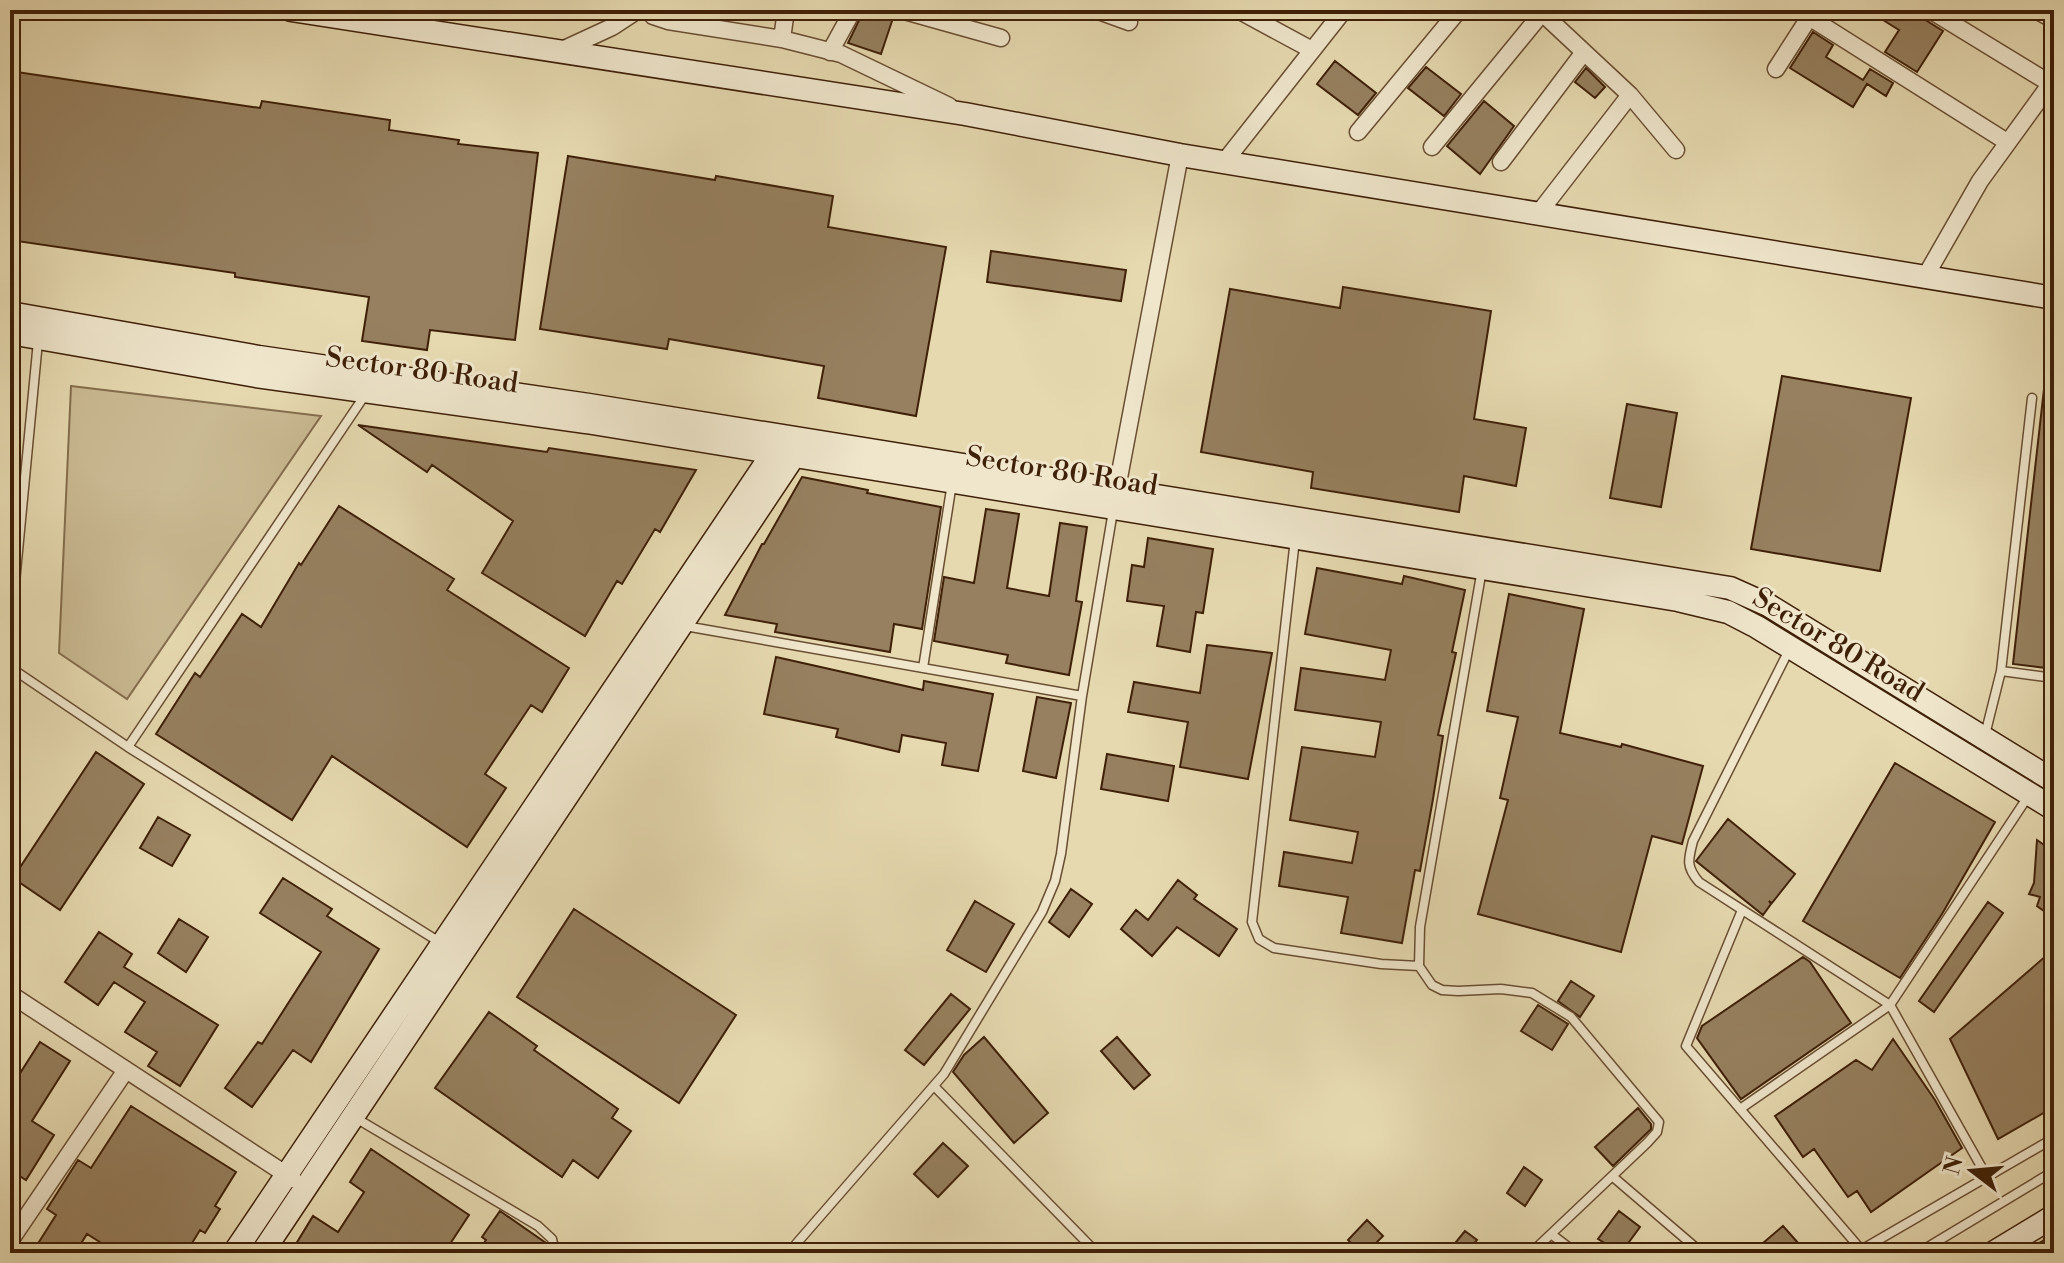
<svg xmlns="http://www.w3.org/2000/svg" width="2064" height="1263" viewBox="0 0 2064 1263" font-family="'Libre Bodoni',serif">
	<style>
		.green { fill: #caba93; stroke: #846d4e; stroke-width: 2 }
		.building { fill: #96805f; stroke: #3f2008; stroke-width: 2 }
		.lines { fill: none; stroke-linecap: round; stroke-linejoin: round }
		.lane-casing { stroke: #694e32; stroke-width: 11 }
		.street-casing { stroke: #694e32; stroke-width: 19 }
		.secondary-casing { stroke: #3f2008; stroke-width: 25 }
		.lane { stroke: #efe6cc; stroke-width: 8 }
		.street { stroke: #efe6cc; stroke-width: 16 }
		.secondary { stroke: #efe6cc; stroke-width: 22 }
		.labels { text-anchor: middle; stroke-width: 6; stroke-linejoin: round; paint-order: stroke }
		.street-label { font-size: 28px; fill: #3f2008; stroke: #efe6cc }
	</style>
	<rect width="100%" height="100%" fill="#e6d9b0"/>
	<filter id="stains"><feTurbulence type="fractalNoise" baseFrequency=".0025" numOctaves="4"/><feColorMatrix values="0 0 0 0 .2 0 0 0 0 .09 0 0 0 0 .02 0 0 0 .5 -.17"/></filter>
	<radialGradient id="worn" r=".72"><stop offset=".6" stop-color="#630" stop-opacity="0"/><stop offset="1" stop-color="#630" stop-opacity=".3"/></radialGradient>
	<!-- green -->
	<path class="green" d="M71,386L321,416L127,699L59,653Z"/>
	<!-- building -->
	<path class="building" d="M864,10L893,18L881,54L848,43Z
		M1867,10H1919L1924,19L1943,31L1917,72L1885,52L1899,30Z
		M1813,32L1833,45L1826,57L1863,80L1870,69L1893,83L1886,96L1867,84L1853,107L1790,68Z
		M1335,61L1376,93L1358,115L1317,84Z
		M1426,67L1461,94L1444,116L1408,88Z
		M1586,68L1605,87L1595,98L1575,82Z
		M10,71L260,108L262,101L390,120L389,130L459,140L458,144L538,153L515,340L430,330L427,350L362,341L369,297L235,277V273L10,240Z
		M1484,101L1514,126L1480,174L1447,146Z
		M568,156L715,180L716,176L833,196L828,227L946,247L916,416L818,398L824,366L669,339L667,349L540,329Z
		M991,251L1126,270L1121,301L987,282Z
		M1343,287L1491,311L1474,419L1526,428L1516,486L1464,476L1459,512L1311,488L1313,472L1201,452L1230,289L1340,308Z
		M1782,376L1911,398L1880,571L1751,549Z
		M2045,380L2054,381V669L2013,664Z
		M1627,404L1677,413L1661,507L1610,498Z
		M358,425L547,452L549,448L696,470L660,532L655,529L622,584L617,581L585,636L482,573L513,521L432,465L427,472Z
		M802,477L868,490L867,493L941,507L922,629L894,624L890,652L775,632L777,624L725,615L762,544H764Z
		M339,506L454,579L447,590L569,668L542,712L531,705L485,774L506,788L467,847L332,756L292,820L156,734L195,673L200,677L242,614L261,627L299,563L301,565Z
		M986,509L1019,514L1007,588L1049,596L1060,523L1087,527L1076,601L1082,602L1069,675L1006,663L1008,655L934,641L944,577L974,583Z
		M1148,538L1213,549L1203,613L1196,612L1190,652L1157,646L1164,606L1127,601L1132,565L1144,567Z
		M1317,568L1402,584L1404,576L1465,590L1452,652L1456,653L1438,735L1443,736L1433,799L1420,871L1415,870L1402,943L1341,933L1348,897L1279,886L1284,852L1352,863L1358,832L1290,820L1302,747L1375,757L1381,722L1295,710L1301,668L1385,680L1391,650L1305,634Z
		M1509,594L1584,609L1560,733L1621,747L1622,744L1703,766L1682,844L1652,836L1621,952L1478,914L1508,800L1500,798L1518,717L1487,711Z
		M1207,645L1272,653L1248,779L1180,767L1188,722L1128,712L1134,682L1200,693Z
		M776,657L923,690L924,681L993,694L978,771L942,765L946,743L902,735L899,752L836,737L838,729L764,714Z
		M1037,697L1071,703L1056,778L1023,771Z
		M96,752L144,784L60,910L13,878Z
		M1107,754L1174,766L1168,801L1101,789Z
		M1895,763L1995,822L1942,914L1900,978L1803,921Z
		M158,817L190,835L172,866L140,848Z
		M1728,819L1795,874L1772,903L1769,901L1771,904L1763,915L1696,861Z
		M2037,840L2054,852V918L2037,906L2040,897L2029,894L2034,883Z
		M283,878L332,909L327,916L379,949L311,1062L293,1050L252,1107L225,1088L258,1042L262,1044L321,952L260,913Z
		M1178,880L1197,895L1194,899L1237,929L1219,956L1177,927L1152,956L1121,929L1136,910L1148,920Z
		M1071,889L1092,904L1069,937L1049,922Z
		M975,901L1014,924L986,972L947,950Z
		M1988,902L2003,913L1934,1012L1919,1001Z
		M574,909L736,1015L679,1103L517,997Z
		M179,919L208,937L186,972L158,953Z
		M99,932L132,954L124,967L218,1025L180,1086L148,1066L157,1052L125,1032L145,1002L114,982L98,1005L65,982Z
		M2054,949V1107L1998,1139L1950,1039Z
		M1803,957L1810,962L1851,1023L1741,1099L1697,1038L1702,1026Z
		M1571,981L1594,996L1580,1017L1558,1001Z
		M951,994L970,1009L924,1065L905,1050Z
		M1538,1005L1568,1024L1552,1050L1521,1031Z
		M489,1012L537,1046L534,1050L618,1109L612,1118L631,1131L598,1178L573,1160L562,1177L435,1088Z
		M984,1037L1048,1113L1014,1143L953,1072L964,1055Z
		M1117,1037L1150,1075L1134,1089L1101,1051Z
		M1893,1039L1935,1100L1962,1148L1871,1212L1857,1191L1848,1197L1814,1149L1803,1157L1775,1116L1856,1060L1872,1070Z
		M40,1042L70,1061L32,1121L54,1135L26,1180L10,1170V1089Z
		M131,1106L236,1172L215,1206L220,1209L205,1233L200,1230L186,1253H124L108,1243L106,1246L87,1234L75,1253H32L56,1215L47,1209L78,1160L91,1168Z
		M1638,1108L1651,1124V1129L1613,1166L1595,1147Z
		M943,1143L968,1166L938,1197L914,1174Z
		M371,1149L469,1215L444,1253H311L296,1244L313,1216L338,1232L364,1192L350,1182Z
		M1524,1167L1542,1180L1525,1206L1507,1193Z
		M500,1211L546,1243L539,1253H477L486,1240L482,1237Z
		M1619,1211L1640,1227L1621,1253L1598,1239Z
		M1367,1220L1383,1236L1366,1253H1361L1348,1240Z
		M1783,1226L1807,1253H1772L1763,1243Z
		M1465,1231L1477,1240L1466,1253H1447Z"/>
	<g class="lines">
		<!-- lane casing -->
		<g class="lane-casing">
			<path id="lane" d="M1295,539L1252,922L1259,939L1274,948L1381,964L1419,966
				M1482,569L1420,927L1419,966L1432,985L1442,990L1458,991L1501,989L1532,993L1571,1017L1659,1122L1657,1132L1647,1143L1531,1253
				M685,626L1082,696
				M10,635L38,341
				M10,657L17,672L128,747L441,943
				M923,668L952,483
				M2001,671L2032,398
				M1985,735L2001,671L2054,678
				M128,747L365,395
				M1742,910L1686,1046L1864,1253
				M934,1086L1097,1253
				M1740,1109L1890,1005L1699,882C1686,867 1688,860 1693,841L1790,648
				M354,1117L538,1226L552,1239L555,1253
				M1612,1176L1702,1253
				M1987,1177L1890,1005L2029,795
				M1551,1234L1576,1253
				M796,1244L944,1074L1042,912L1055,881L1061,854L1082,696L1113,511
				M1861,1250L2054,1138
				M1918,1253L2054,1171"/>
		</g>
		<!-- street casing -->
		<g class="street-casing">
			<path id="street" d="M649,10L653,16L668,21L782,39L841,54L949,106
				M901,10L1001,38
				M1096,10L1129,22
				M1238,10L1312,50
				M1539,10L1630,95L1676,150
				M1930,10L2051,84
				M2036,10L2054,20
				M1809,17L2007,142
				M782,39L786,10
				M560,51L612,27L638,10
				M830,52L853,10
				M1776,69L1814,10
				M1358,132L1459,10
				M1432,147L1542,13
				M1225,161L1344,10
				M1501,162L1584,52
				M1538,214L1630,95
				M1925,277L1980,181L2054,79
				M1115,499L1180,155
				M10,994L293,1179
				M10,1241L126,1070"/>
		</g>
		<!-- secondary casing -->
		<g class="secondary-casing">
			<path id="secondary" d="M291,10L965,114L1180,155L2054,298
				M10,313L259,357L589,405L1730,588L1768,605L2054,781
				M10,333L256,376L586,422L795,456L1678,600L1728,612L1757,627L2054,809
				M234,1253L781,441
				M262,1253L800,447
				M1993,1253L2054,1216
				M2045,1253L2054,1248"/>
		</g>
		<!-- lane -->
		<use href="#lane" class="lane"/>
		<!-- street -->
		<use href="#street" class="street"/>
		<!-- secondary -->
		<use href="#secondary" class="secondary"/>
	</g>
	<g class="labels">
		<!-- street labels -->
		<g class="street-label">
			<text transform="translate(422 369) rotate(8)" y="10">Sector 80 Road</text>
			<text transform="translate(1062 470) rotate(9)" y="10">Sector 80 Road</text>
			<text transform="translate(1839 644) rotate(31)" y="10">Sector 80 Road</text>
		</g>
	</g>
	<!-- margin -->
	<rect width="2064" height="1263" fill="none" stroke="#e6d9b0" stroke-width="40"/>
	<rect x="12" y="12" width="2040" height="1239" fill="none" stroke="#3f2008" stroke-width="4"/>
	<rect x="20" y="20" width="2024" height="1223" fill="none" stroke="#3f2008" stroke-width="2"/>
	<!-- north arrow -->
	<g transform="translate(1972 1171) rotate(286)" stroke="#efe6cc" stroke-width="6" paint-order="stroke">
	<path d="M0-6L14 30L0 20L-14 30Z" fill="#3f2008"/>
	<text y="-12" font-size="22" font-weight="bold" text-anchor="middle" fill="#3f2008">N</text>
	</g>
	<rect width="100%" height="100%" filter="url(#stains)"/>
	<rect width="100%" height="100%" fill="url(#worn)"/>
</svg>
